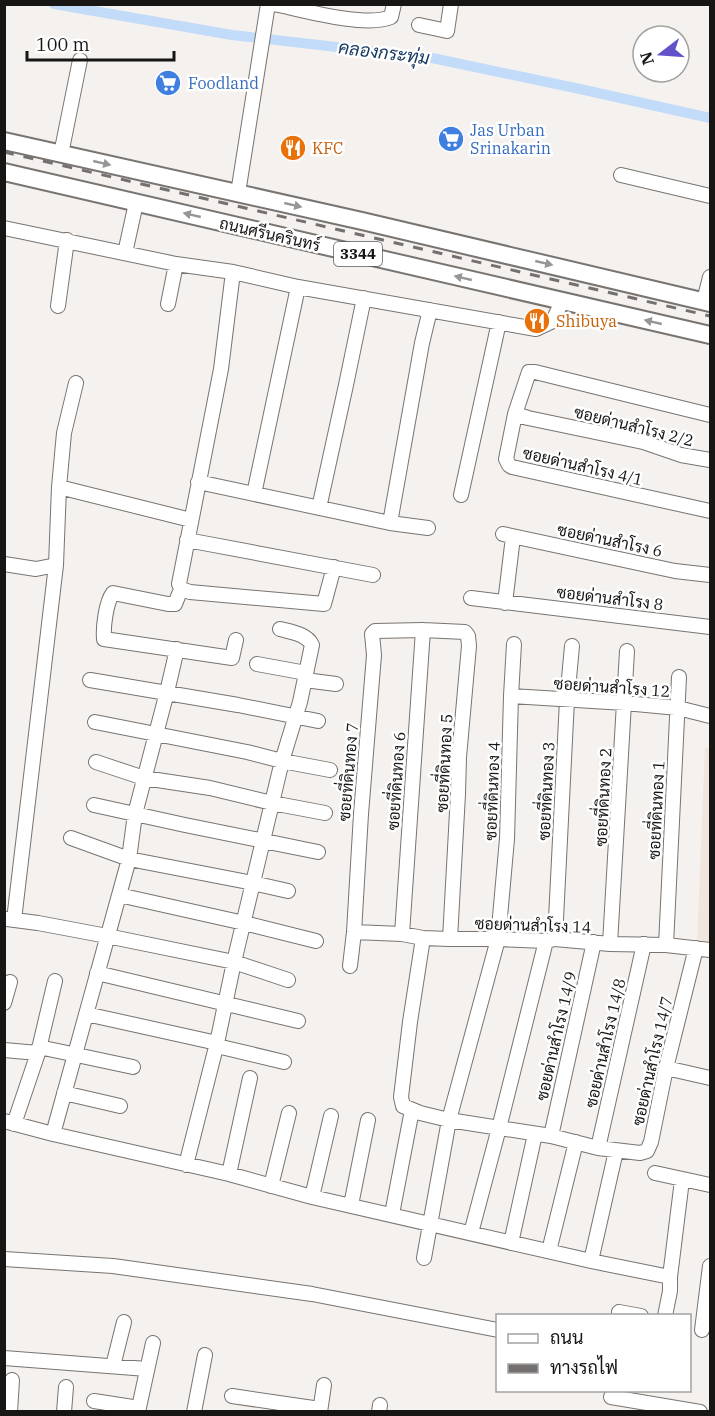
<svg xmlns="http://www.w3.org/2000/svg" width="715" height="1416" viewBox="0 0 715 1416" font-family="'IBM Plex Serif',Sarabun,serif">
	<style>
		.built { fill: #f0e6dd }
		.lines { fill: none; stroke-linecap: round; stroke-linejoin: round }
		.canal { stroke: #c2dbf9; stroke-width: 10 }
		.minor-casing { stroke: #777471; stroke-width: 16 }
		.major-casing { stroke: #777471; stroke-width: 20 }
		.minor { stroke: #fff; stroke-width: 14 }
		.major { stroke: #fff; stroke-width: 16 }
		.rail { stroke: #73706f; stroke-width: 3; stroke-dasharray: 10 10; stroke-linecap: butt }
		.oneway { fill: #979696 }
		.labels { text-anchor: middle; stroke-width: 5; stroke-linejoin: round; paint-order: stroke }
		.shield { fill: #fff; stroke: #5d5c5b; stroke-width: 1.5 }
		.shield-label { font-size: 15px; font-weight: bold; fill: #171615 }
		.shop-label { font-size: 16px; fill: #366cbe; stroke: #fff; text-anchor: start }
		.food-label { font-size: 16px; fill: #c56008; stroke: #fff; text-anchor: start }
		.street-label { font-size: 16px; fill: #171615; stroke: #fff }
		.water-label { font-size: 18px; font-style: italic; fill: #173960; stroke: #fff }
	</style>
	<rect width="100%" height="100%" fill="#f5f1ee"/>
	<!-- built -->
	<path class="built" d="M705,747L710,749V945L697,943Z"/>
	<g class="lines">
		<!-- canal -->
		<path class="canal" d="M54,4L232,35L432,58L580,89L710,118"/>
		<!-- minor casing -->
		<g class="minor-casing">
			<path id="minor" d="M274,4C303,10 365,28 391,17L394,4
				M419,25L447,31L451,4
				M61,154L80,60
				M621,175L710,196
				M238,193L268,4
				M4,228L176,264L233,272L298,287L536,329L553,321L562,301
				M125,253L136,203
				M233,272L221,369L179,584L181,589L190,592L324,604L334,567
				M704,301L710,277
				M168,304L176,264
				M58,306L67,240
				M515,414L528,418L643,442L681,455L710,460
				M710,415L535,372H529L515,414L506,459L509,465L512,467L710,511
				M198,482L390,523L422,343L430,310
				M59,487L191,520
				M254,494L298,287
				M461,495L499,322
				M319,508L346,385L364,298
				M390,523L428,528
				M503,534L675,571L710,575
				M187,540L373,575
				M4,564L36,569L56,565
				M181,589L175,604H168L113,593C106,602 103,627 104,639L232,658L236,640
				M471,598L710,627
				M505,603L513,537
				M257,664L306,673
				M90,680L238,705L318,721
				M305,680L336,684
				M511,696L625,703L678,708L710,716
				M95,722L247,752L282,761L330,770
				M96,762L144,778L210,788L272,803L325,813
				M94,805L185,825L318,852
				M71,838L129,859L253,883L288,891
				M119,895L244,923L316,941
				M7,919L38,923L107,936L234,962L288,980
				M14,920L56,565L59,487L64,433L76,383
				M354,932L402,934L423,938L450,939H498L546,941L555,939L610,944L666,945L710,950
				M402,934L423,630
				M423,938L410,1022L401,1097L403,1106L420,1113L449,1120L551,1136L598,1148L640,1153L647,1151L651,1142L666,1068L696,948
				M555,939L567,700L572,646
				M610,944L627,651
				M666,945L679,677
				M350,966L354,932L361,814L374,655L372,634L375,631L423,630L465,632L468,636L469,646L459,757L458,794L450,939
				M97,973L298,1021
				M4,1003L10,982
				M86,1014L217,1043
				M217,1046L284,1062
				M39,1047L133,1067
				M4,1050L38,1053
				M666,1068L710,1078
				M64,1093L120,1106
				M4,1121L53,1134L229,1174L312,1197L591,1261L670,1277
				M14,1124L38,1053L55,981
				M53,1134L129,859L135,814L167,692L177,649
				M551,1136L594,942
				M598,1148L644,944
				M186,1165L217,1043L234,962L282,761L300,702L312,645C307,634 291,632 280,629
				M655,1173L710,1185
				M229,1174L250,1078
				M271,1186L289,1113
				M312,1197L331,1116
				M351,1205L368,1120
				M392,1214L412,1110
				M471,1233L499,1128L546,941
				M511,1243L535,1134
				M549,1251L576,1142
				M424,1258L449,1120L498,939L507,839L511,696L514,644
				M4,1259L113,1266L312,1294L498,1330
				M591,1261L616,1151
				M619,1312L641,1316
				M665,1316L670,1291V1277L682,1180
				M702,1330L710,1266
				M4,1358L147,1369
				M113,1366L124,1322
				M232,1396L320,1409
				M611,1397L700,1412
				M94,1401L139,1408
				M10,1412L12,1380
				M64,1412L66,1387
				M138,1412L153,1343
				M194,1412L205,1355
				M320,1412L324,1385
				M379,1412L380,1405"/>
		</g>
		<!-- major casing -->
		<g class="major-casing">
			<path id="major" d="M4,141L362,221L710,303
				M4,172L710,335"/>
		</g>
		<!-- minor -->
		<use href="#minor" class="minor"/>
		<!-- major -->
		<use href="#major" class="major"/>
		<!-- rail -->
		<path class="rail" d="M4,152L710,316"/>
	</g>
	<!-- one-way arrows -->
	<defs><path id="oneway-solid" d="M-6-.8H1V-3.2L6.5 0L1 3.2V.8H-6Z" transform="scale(1.5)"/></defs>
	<g class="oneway">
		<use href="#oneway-solid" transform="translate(102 163) rotate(13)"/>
		<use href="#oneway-solid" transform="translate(293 205) rotate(13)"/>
		<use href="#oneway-solid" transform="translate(192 215) rotate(-167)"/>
		<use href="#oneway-solid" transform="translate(544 263) rotate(13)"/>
		<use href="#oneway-solid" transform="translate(463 278) rotate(-167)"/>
		<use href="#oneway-solid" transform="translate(653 322) rotate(-167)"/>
	</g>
	<!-- icons -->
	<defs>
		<g id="supermarket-disc" transform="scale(1.35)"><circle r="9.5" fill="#3f7fe0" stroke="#fff"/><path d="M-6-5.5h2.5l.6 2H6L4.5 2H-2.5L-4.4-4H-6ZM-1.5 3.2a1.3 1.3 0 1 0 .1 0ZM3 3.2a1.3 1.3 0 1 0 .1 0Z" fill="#fff"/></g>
		<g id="restaurant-disc" transform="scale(1.35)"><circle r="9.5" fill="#e8710a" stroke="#fff"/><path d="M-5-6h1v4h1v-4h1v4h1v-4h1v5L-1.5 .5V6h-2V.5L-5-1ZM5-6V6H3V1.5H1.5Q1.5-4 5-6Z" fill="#fff"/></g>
	</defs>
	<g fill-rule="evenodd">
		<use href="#supermarket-disc" x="168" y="83"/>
		<use href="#supermarket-disc" x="451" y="139"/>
		<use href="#restaurant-disc" x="293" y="148"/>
		<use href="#restaurant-disc" x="537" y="321"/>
	</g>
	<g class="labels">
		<!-- shield labels -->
		<rect class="shield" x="334" y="242" width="48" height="24" rx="4.5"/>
		<g class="shield-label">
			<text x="358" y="259">3344</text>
		</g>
		<!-- shop labels -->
		<g class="shop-label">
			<text x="188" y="89">Foodland</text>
			<text x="470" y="136">Jas Urban<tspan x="470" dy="18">Srinakarin</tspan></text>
		</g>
		<!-- food labels -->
		<g class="food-label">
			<text x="312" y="154">KFC</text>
			<text x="556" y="327">Shibuya</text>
		</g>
		<!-- street labels -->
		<g class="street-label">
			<text transform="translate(270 234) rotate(13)" y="6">ถนนศรีนครินทร์</text>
			<text transform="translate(634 426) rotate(14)" y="6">ซอยด่านสำโรง 2/2</text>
			<text transform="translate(583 466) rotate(13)" y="6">ซอยด่านสำโรง 4/1</text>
			<text transform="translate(610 540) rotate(12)" y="6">ซอยด่านสำโรง 6</text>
			<text transform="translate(610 598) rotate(7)" y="6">ซอยด่านสำโรง 8</text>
			<text transform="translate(612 687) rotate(4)" y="6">ซอยด่านสำโรง 12</text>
			<text transform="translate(444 763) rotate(-87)" y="6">ซอยที่ดินทอง 5</text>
			<text transform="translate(348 772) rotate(-85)" y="6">ซอยที่ดินทอง 7</text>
			<text transform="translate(396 781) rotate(-86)" y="6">ซอยที่ดินทอง 6</text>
			<text transform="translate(492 791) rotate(-88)" y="6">ซอยที่ดินทอง 4</text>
			<text transform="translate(546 791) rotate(-87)" y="6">ซอยที่ดินทอง 3</text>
			<text transform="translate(603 797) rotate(-87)" y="6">ซอยที่ดินทอง 2</text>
			<text transform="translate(656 810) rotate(-87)" y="6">ซอยที่ดินทอง 1</text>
			<text transform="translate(533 925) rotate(2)" y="6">ซอยด่านสำโรง 14</text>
			<text transform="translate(556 1036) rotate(-77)" y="6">ซอยด่านสำโรง 14/9</text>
			<text transform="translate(605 1043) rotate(-77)" y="6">ซอยด่านสำโรง 14/8</text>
			<text transform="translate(652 1061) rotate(-77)" y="6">ซอยด่านสำโรง 14/7</text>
		</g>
		<!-- water labels -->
		<g class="water-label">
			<text transform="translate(384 53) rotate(7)" y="6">คลองกระทุ่ม</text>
		</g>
	</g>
	<!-- border -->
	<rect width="715" height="1416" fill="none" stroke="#171615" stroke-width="12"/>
	<!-- legend -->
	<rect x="496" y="1314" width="195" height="78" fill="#ffffff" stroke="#a2a2a1" stroke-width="1.5"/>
	<rect x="508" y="1334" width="30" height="9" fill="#ffffff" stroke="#a2a2a1" stroke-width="1.5"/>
	<text x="550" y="1344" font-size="18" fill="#171615">ถนน</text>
	<rect x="508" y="1364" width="30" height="9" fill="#73706f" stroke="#a2a2a1" stroke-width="1.5"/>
	<text x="550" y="1374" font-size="18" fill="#171615">ทางรถไฟ</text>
	<!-- north arrow -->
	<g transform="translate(661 54) rotate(253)"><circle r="28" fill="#ffffff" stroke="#a2a2a1" stroke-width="1.5"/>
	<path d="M0-4.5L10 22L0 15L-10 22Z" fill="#6252ca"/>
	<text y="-9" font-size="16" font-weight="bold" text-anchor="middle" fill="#171615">N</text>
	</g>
	<!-- scale -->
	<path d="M27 51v9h147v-9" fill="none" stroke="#171615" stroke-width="3"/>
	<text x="36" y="51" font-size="18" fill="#171615" stroke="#ffffff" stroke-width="4.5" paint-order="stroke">100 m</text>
</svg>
